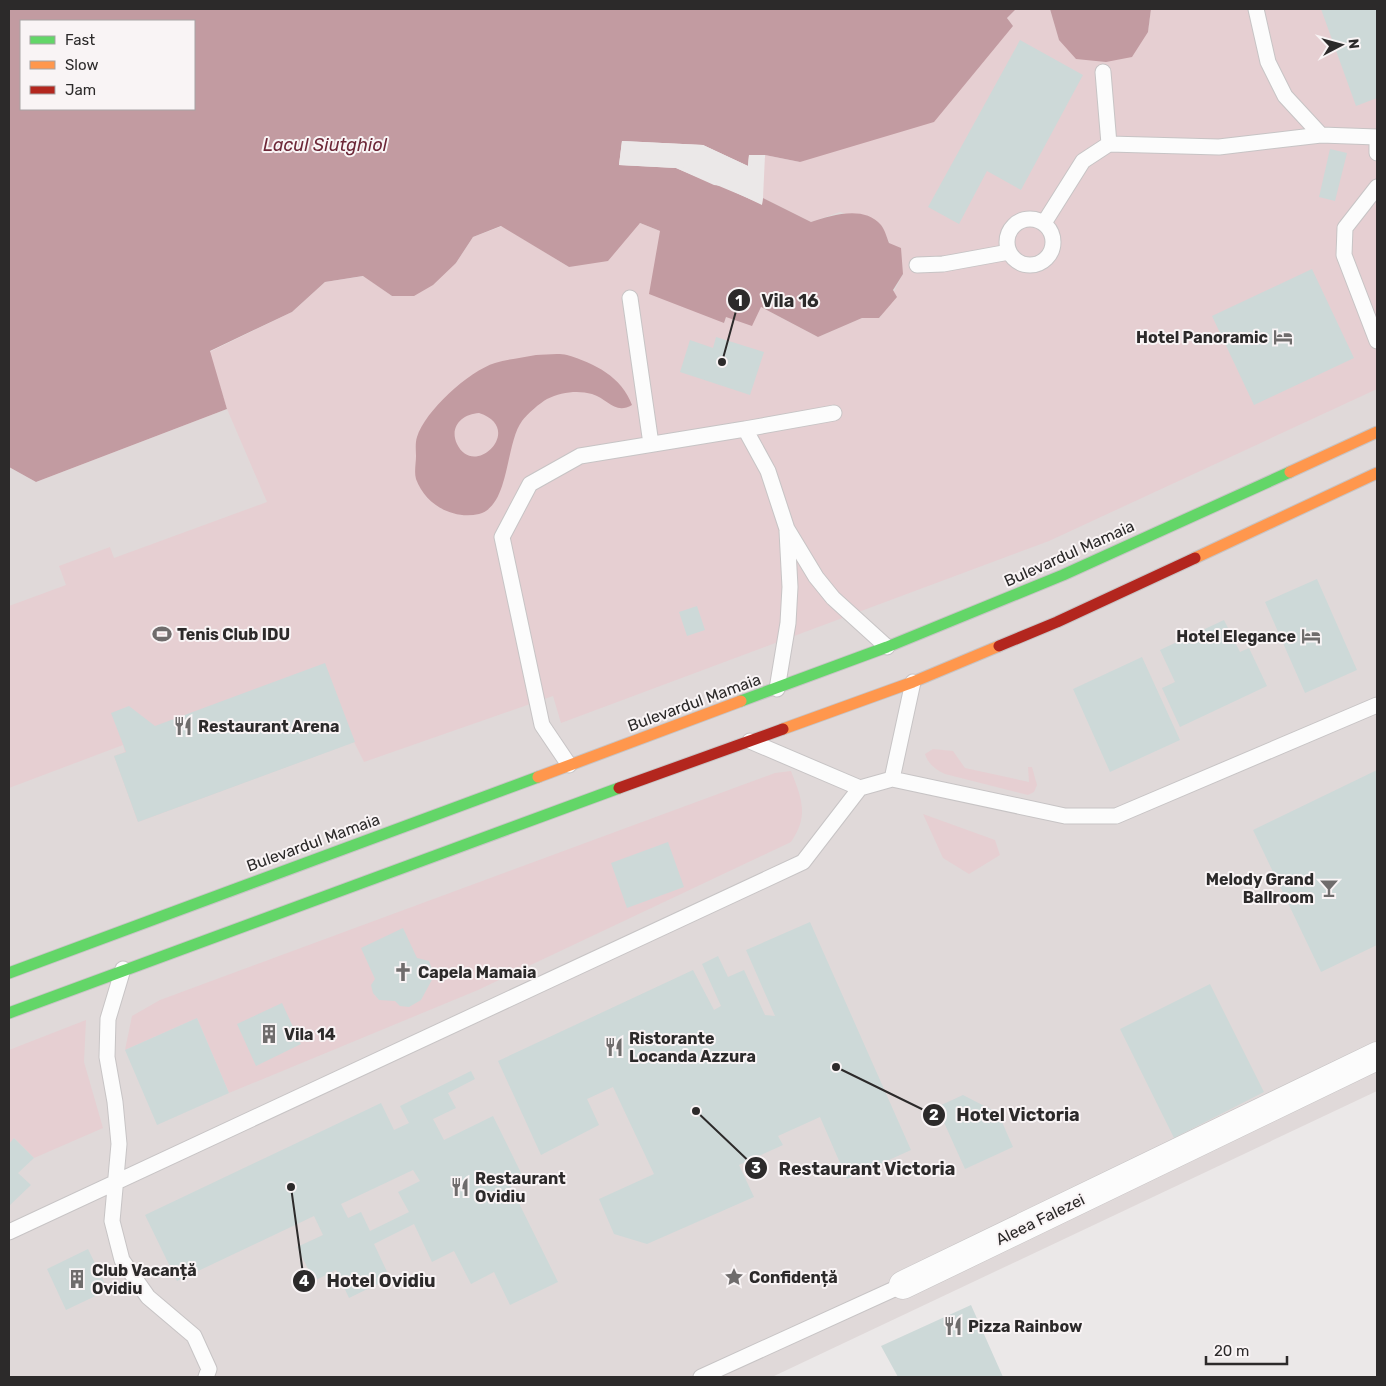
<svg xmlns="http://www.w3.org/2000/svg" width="1386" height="1386" viewBox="0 0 1386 1386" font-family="Rubik,sans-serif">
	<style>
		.built { fill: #e0d9d9 }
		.green { fill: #e6cfd2 }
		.water { fill: #c29ba1; fill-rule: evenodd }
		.pier { fill: #ebe8e8 }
		.building { fill: #cdd9d8; fill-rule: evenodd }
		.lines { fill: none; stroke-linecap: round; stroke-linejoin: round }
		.lane-casing { stroke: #c7c4c5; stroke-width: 17 }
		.street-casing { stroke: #c7c4c5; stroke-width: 29 }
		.fast-casing { stroke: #c7c4c5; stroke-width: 13 }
		.slow-casing { stroke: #c7c4c5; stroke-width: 13 }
		.jam-casing { stroke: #c7c4c5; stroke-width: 13 }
		.lane { stroke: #fcfcfc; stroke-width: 15 }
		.street { stroke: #fcfcfc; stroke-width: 28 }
		.fast { stroke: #63d668; stroke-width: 11 }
		.slow { stroke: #ff974d; stroke-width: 11 }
		.jam { stroke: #b3261e; stroke-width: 11 }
		.labels { text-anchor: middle; stroke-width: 4; stroke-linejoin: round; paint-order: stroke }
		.poi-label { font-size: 16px; font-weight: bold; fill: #2c2a2a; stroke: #f9f4f5; text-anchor: start }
		.street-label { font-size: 16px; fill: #2c2a2a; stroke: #f9f4f5 }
		.water-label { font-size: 18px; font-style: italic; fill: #6d2838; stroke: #f9f4f5 }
		.leader { fill: none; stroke: #2c2a2a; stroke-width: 2 }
		.callout-dot { fill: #2c2a2a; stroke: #f9f4f5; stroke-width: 2 }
		.mark-label { font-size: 15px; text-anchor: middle; font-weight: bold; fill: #fff }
		.callout-label { font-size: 18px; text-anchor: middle; font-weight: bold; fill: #2c2a2a; stroke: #f9f4f5; stroke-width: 4; stroke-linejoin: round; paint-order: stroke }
	</style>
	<rect width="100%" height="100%" fill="#ebe8e8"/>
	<!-- built -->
	<path class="built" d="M1016,9H1050L1054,17L1148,32L1151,9H1377V1091L772,1377H9V467L36,482L227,409L903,274L763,198L934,122Z"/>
	<!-- green -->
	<path class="green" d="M1016,9H1050L1059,40L1148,32L1151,9H1377V389L1049,541L561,723L553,696L364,762L354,742L138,822L114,756L125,752L123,745L9,788V606L66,585L59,566L110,547L114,558L267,502L227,409L209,352L292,312L325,282L364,276L392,296L456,263L473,237L502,226L569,267L640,223L660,231L724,323L726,317L761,307L818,337L862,318H880L903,274L882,226L840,212L811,222L763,198L765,155L800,162L1013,26L1007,18Z
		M933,749L953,751L965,768L1029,782L1028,767H1032L1037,785L1034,792L1028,795L945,774C936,770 928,764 925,754Z
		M791,771C802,799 809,816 791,842L478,990L229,1093L197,1018L125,1050L132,1016L160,1000L775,773Z
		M923,814L995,840L1000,855L969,874L943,858Z
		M86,1020L84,1062L103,1128L34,1158L14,1138L9,1144V1050Z"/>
	<!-- water -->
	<path class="water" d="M9,9H1016L1007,18L1013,26L934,122L800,162L765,155H749L748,166L703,145L622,141L619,165L676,168L762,204L763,198L811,222C832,215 864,205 881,225C885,230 887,238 889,243L901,248L903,274L893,290L897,297L879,318H862L818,337L761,307L752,326L726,317L724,323L649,294L660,231L640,223L608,261L569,267L501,226L473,237L456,263L433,285L414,296H392L363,276L325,282L292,312L210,351L227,409L36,482L9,467ZM21,21H194V109H21Z
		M1050,9H1151L1148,32L1132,57L1106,62L1076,59L1059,40Z
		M536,355C545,355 558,353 567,355C594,363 622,377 632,405C615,415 608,399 592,394C578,390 561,392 547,399C540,403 527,414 522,421C505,444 510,506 479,514C452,520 425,504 416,479C414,472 416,463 416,456C416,451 415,443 417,437C425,411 469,371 495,363C508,359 522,358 536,355ZM479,413C526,428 474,480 457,444C449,427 462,414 479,413Z"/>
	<!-- pier -->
	<path class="pier" d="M622,141L703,145L748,166L749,155H765V158H751L750,167L748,169L702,148L624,143L622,163L677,165L760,201L763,195L762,205L722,186L714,185L676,168L619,165Z"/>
	<!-- building -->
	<path class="building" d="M1321,9H1377V98L1356,106Z
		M1020,40L1083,75L1021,190L987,171L959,224L928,207Z
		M1330,149L1347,153L1335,201L1319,197Z
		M1312,269L1354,358L1254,405L1212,316Z
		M716,337L764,352L750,395L680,372L690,340L713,348Z
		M1317,579L1357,670L1305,693L1265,602Z
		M697,606L705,630L687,636L679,612Z
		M1224,620L1240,652L1249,648L1267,686L1180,727L1162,688L1175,682L1160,650Z
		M1142,657L1180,740L1110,772L1073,689Z
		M325,663L355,742L138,822L114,756L126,752L111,713L129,706L155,726Z
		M1377,770V945L1321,972L1253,830Z
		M668,842L684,887L627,908L611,863Z
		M810,922L911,1150L847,1179L820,1117L778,1136L783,1145L739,1165L754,1197L647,1244L614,1234L599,1199L654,1174L613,1087L587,1099L599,1125L541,1155L498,1061L693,970L714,1010L721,1006L702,964L718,956L728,977L744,970L765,1015L775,1016L746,950Z
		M403,928L417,958L429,961L434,976L421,1000L409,1007L400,1006L395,1001L379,1000L373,993L371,985L375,979L361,948Z
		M1210,984L1264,1092L1174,1138L1120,1029Z
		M282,1003L301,1044L256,1066L237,1024Z
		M197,1018L229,1093L157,1125L125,1050Z
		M471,1071L475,1079L448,1093L456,1108L433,1119L444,1140L493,1116L522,1175L508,1181L558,1282L510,1305L494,1272L471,1284L454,1251L432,1262L414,1224L374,1244L390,1278L349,1298L336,1270L314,1281L297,1247L323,1235L314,1216L177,1281L145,1215L381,1103L394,1130L409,1123L400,1106ZM413,1170L420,1181L398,1192L409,1212L370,1231L361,1212L348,1218L341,1204Z
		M963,1095L998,1113L1013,1147L965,1169L937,1107Z
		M14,1138L34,1158L18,1173L31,1185L9,1206V1144Z
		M88,1249L108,1290L66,1310L47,1269Z
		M971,1305L1003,1377H898L881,1346Z"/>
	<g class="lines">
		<!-- lane casing -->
		<g class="lane-casing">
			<path id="lane" d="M1256,9L1268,62L1285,96L1321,135L1377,137
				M1103,72L1109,144
				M1377,141V153
				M1377,187L1345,228L1344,255L1377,341
				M1007 242a23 23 0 1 1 46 0a23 23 0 1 1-46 0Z
				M1044,223L1083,161L1109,144L1219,147L1321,135
				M917,265L943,264L1009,252
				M630,298L651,444
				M745,429L834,413
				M777,689L788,623L790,587L787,531
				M750,741L860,788
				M569,765L542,725L502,537L530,484L580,456L745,429L768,471L787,529L816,577L833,598L887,647
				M892,779L913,682
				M123,969L108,1019L107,1057L115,1102L119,1144L112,1221L122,1260L148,1297L194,1336L209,1369L206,1377
				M9,1232L803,862L860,788L892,779L1065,816H1116L1377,705
				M701,1377L903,1285"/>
		</g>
		<!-- street casing -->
		<g class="street-casing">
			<path id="street" d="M903,1285L1377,1056"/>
		</g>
		<!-- fast casing -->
		<g class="fast-casing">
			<path id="fast" d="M741,701L887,647L1063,575L1290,472
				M9,973L538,777
				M9,1013L619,788"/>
		</g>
		<!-- slow casing -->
		<g class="slow-casing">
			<path id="slow" d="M1290,472L1377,432
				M1195,558L1377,473
				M783,729L913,682L999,646
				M538,777L741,701"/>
		</g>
		<!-- jam casing -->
		<g class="jam-casing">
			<path id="jam" d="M999,646L1057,622L1195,558
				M619,788L783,729"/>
		</g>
		<!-- lane -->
		<use href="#lane" class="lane"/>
		<!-- street -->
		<use href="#street" class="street"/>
		<!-- fast -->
		<use href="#fast" class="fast"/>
		<!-- slow -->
		<use href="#slow" class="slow"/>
		<!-- jam -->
		<use href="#jam" class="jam"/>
	</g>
	<!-- icons -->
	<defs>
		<g id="hotel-bare" transform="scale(1.5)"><path d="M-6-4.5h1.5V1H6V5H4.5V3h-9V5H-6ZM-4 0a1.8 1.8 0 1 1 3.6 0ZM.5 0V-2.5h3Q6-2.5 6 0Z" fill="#6f6c6c" stroke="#f9f4f5" stroke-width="2.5" paint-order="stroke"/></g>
		<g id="stadium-bare" transform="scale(1.5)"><path d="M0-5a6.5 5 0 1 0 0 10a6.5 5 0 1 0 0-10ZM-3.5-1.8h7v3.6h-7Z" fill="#6f6c6c" stroke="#f9f4f5" stroke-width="2.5" paint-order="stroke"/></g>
		<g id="restaurant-bare" transform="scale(1.5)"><path d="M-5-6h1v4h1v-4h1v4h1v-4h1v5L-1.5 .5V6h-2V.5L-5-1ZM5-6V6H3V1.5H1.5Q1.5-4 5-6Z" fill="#6f6c6c" stroke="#f9f4f5" stroke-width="2.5" paint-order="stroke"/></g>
		<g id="bar-bare" transform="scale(1.5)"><path d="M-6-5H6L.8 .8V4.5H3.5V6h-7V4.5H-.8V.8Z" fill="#6f6c6c" stroke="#f9f4f5" stroke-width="2.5" paint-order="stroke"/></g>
		<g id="church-bare" transform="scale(1.5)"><path d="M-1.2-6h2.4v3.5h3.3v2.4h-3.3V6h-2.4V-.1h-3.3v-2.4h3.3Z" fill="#6f6c6c" stroke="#f9f4f5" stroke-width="2.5" paint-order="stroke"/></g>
		<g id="building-bare" transform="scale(1.5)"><path d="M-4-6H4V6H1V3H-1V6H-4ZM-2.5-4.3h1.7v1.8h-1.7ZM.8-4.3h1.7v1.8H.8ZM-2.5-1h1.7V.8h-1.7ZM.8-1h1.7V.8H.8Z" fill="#6f6c6c" stroke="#f9f4f5" stroke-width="2.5" paint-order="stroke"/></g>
		<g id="sight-bare" transform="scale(1.5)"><path d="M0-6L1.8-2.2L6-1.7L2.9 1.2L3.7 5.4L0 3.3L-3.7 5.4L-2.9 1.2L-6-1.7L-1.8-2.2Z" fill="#6f6c6c" stroke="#f9f4f5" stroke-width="2.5" paint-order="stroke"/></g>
	</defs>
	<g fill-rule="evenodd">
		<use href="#hotel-bare" x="1283" y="337"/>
		<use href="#stadium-bare" x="162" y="634"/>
		<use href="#hotel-bare" x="1311" y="636"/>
		<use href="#restaurant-bare" x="183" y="726"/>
		<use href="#bar-bare" x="1329" y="888"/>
		<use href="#church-bare" x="403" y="972"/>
		<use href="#building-bare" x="269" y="1034"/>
		<use href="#restaurant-bare" x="614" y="1047"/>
		<use href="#restaurant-bare" x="460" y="1187"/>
		<use href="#sight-bare" x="734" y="1277"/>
		<use href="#building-bare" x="77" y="1279"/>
		<use href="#restaurant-bare" x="953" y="1326"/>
	</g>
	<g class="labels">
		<!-- poi labels -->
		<g class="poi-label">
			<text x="1268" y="343" text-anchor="end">Hotel Panoramic</text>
			<text x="177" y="640">Tenis Club IDU</text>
			<text x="1296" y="642" text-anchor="end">Hotel Elegance</text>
			<text x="198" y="732">Restaurant Arena</text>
			<text x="1314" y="885" text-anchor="end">Melody Grand<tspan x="1314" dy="18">Ballroom</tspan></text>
			<text x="418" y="978">Capela Mamaia</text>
			<text x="284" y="1040">Vila 14</text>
			<text x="629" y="1044">Ristorante<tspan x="629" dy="18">Locanda Azzura</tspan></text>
			<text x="475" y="1184">Restaurant<tspan x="475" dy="18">Ovidiu</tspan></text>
			<text x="92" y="1276">Club Vacanță<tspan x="92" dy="18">Ovidiu</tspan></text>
			<text x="749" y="1283">Confidență</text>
			<text x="968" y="1332">Pizza Rainbow</text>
		</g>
		<!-- street labels -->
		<g class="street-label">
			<text transform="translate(1069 553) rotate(-24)" y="6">Bulevardul Mamaia</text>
			<text transform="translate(694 702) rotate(-20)" y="6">Bulevardul Mamaia</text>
			<text transform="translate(313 842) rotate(-20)" y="6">Bulevardul Mamaia</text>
			<text transform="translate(1040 1219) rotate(-26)" y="6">Aleea Falezei</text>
		</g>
		<!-- water labels -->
		<g class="water-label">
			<text x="325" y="151">Lacul Siutghiol</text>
		</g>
	</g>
	<!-- callouts -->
	<path class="leader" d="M722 362L739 300M836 1067L934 1115M696 1111L756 1168M291 1187L304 1281"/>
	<g class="callout-dot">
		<circle cx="722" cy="362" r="5"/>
		<circle cx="836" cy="1067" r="5"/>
		<circle cx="696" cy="1111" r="5"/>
		<circle cx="291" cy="1187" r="5"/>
		<circle cx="739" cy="300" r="12"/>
		<circle cx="934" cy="1115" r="12"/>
		<circle cx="756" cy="1168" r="12"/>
		<circle cx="304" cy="1281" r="12"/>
	</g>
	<g class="mark-label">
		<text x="739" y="306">1</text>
		<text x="934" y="1120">2</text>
		<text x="756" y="1173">3</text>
		<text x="304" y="1286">4</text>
	</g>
	<g class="callout-label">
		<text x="790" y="307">Vila 16</text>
		<text x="1018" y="1121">Hotel Victoria</text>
		<text x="867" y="1175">Restaurant Victoria</text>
		<text x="381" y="1287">Hotel Ovidiu</text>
	</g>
	<!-- border -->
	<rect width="1386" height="1386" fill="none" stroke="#2c2a2a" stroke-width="20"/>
	<!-- legend -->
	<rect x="20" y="20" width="175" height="90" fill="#f9f4f5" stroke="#a7a3a4"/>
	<rect x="30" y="36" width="25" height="8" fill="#63d668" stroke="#a7a3a4"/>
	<text x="65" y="45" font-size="15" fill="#2c2a2a">Fast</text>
	<rect x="30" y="61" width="25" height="8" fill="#ff974d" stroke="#a7a3a4"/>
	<text x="65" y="70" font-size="15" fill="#2c2a2a">Slow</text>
	<rect x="30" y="86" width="25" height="8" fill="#b3261e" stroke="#a7a3a4"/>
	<text x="65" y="95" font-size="15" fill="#2c2a2a">Jam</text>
	<!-- north arrow -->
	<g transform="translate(1341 45) rotate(84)" stroke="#f9f4f5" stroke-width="4" paint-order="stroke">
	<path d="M0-4L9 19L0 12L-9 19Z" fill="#2c2a2a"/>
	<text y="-8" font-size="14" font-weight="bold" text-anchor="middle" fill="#2c2a2a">N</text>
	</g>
	<!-- scale -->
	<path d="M1206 1356v8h81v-8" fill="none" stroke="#2c2a2a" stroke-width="2.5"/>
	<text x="1214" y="1356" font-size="15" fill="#2c2a2a" stroke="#f9f4f5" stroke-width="4" paint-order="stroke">20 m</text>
</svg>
